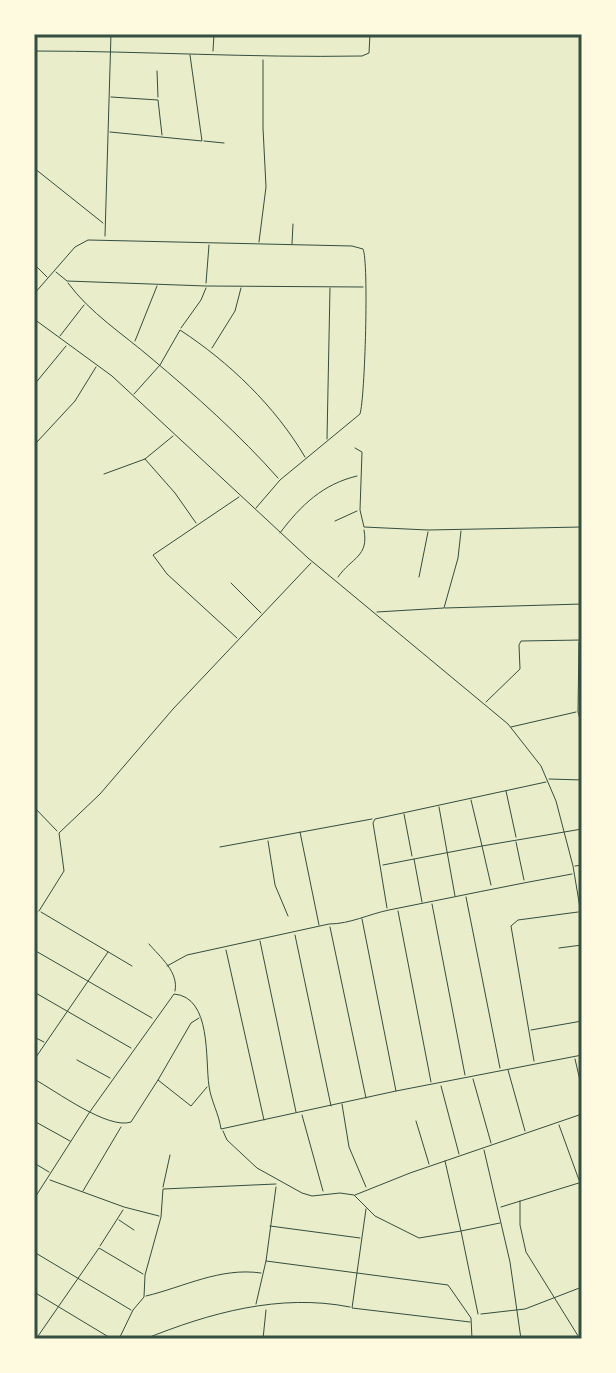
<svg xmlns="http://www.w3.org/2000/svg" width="616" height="1373" viewBox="0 0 616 1373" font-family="Mulish,sans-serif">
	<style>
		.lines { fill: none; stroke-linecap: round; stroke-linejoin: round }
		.minor { stroke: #344e41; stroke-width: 1 }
		.neatline { fill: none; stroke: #344e41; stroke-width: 3 }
	</style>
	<rect width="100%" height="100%" fill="#e9edc9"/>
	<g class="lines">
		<!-- minor -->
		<path class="minor" d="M34,51C143,51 252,58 362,56L369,53L370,34
			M213,51L214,34
			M157,71L158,97
			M111,97L158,100L162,135
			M110,132L202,141L190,55
			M204,141L224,143
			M34,168L103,223
			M105,236L111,34
			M259,242L266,187L263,128V60
			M292,244L293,224
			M34,264L47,277
			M56,272L67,281L206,286L363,287
			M68,283C90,313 123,334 151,358C195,395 240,435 278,478
			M206,283L209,245
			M34,294L75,247L88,240L352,246L363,249C369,262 365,398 360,414L280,480L256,508
			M34,319L112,376L308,558L508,724L541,766L556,801L573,866L582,920
			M181,328L201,300L206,288
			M60,336L84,305
			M135,341L157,286
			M212,348L235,311L241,288
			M34,385L66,346
			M134,394L160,365L180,330C229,362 275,406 305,457
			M327,439L330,288
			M37,442L75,401L96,367
			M355,448L362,452L360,510L364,527L428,530L582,527
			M145,459L175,493L196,523
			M104,474L145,459L173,436
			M335,521L357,511
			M280,533C301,505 323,484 357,476
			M338,577C352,557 369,557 364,530
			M419,577L428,532
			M231,583L261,613
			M445,608L582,604
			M377,612L444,608L458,558L461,531
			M237,638L167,574L153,555L239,497
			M579,642L578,712L582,726
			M486,702L520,669L519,645L521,641L582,640
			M511,727L576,712
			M549,779L582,780
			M506,791L516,837
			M34,807L57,831
			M439,807L455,896
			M404,814L412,856
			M300,832L319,925
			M268,841L275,885L288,916
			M516,842L524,880
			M220,847L372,819
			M414,859L482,846L471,800
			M383,865L414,859L422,902
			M575,866L582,865
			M491,885L482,846L582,829
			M466,897L500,1068
			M432,904L465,1075
			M387,908L373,823L375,819L546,782
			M39,911L64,871L59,833L100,794L173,709L311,563
			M398,911L431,1082
			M41,912L132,966
			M34,917L37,912
			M362,919L396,1091
			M330,927L366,1098
			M295,935L331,1106
			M260,941L296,1112
			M149,944C160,957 179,972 175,991
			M559,948L582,945
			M34,950L152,1018
			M226,950L264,1120
			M167,966L187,955L329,924C350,924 369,914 389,910C450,898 510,885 572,874
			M34,992L131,1048
			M199,1018L191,1023L158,1080L191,1106L207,1087
			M531,1030L582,1021
			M34,1037L44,1042
			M575,1059L582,1089
			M34,1060L108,952
			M77,1060L110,1078
			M534,1061L511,926L518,920L578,912
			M508,1070L525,1131
			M34,1079C56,1091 108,1130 131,1122L158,1080
			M473,1079L491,1143
			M441,1086L459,1154
			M342,1104L349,1147L366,1187
			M302,1115L323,1191
			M34,1121L70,1141
			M416,1121L429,1164
			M559,1125L579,1180
			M223,1131L227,1140L257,1168L302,1193L312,1196L340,1193L354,1195L375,1216L419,1238L461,1231L445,1161
			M484,1150L510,1262L521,1339
			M34,1163L49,1172
			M50,1180L124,1207L159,1216
			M163,1187L170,1155
			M83,1191L121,1127
			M355,1195L410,1173L582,1114
			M34,1199L89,1113L174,994C212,997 205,1060 209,1086C211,1101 219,1114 221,1129L396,1091L582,1055
			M520,1201V1225L526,1252L580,1339
			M501,1207L582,1182
			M366,1209L352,1308L470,1322
			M119,1220L134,1230
			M270,1226L360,1238
			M580,1239L582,1243
			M100,1246L123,1210
			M34,1252L131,1310
			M266,1261L448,1285L471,1318L472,1339
			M34,1292L112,1339
			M146,1296C184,1287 220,1267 261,1273
			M256,1304L266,1261L276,1187
			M478,1314L461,1231L500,1223
			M481,1314L525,1309L582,1287
			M34,1338L35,1339
			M36,1339L99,1248L143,1274
			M119,1339L133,1310L144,1297L145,1275L161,1217L163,1189L276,1184
			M145,1339C209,1313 280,1293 350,1307
			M263,1339L266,1310
			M272,1339H307"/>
	</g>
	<!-- border -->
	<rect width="616" height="1373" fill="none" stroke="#fefae0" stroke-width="72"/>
	<rect x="36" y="36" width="544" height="1301" class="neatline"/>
</svg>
